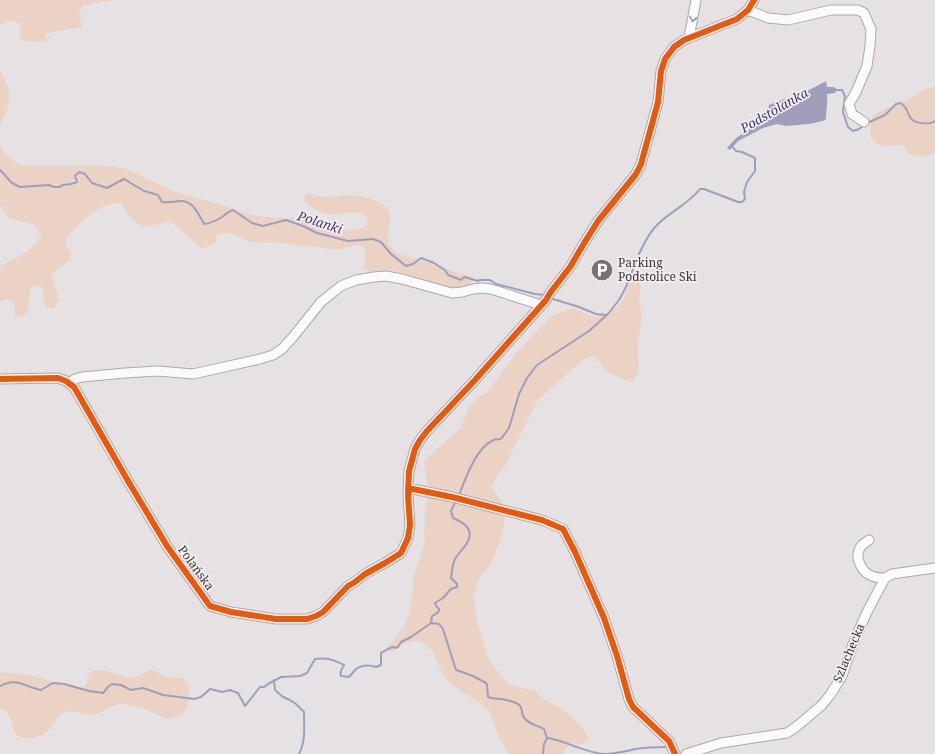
<svg xmlns="http://www.w3.org/2000/svg" width="935" height="754" viewBox="0 0 935 754" font-family="'Noto Serif',serif">
	<style>
		.green { fill: #ead3c5 }
		.water { fill: #a19eba }
		.lines { fill: none; stroke-linecap: round; stroke-linejoin: round }
		.stream { stroke: #a19eba; stroke-width: 2 }
		.minor-casing { stroke: #aba8a9; stroke-width: 11 }
		.minor { stroke: #fbfafb; stroke-width: 9 }
		.cycleway-casing { stroke: #f4edf0; stroke-width: 8 }
		.cycleway { stroke: #e8590c; stroke-width: 6 }
		.oneway { stroke: #9a9899 }
		.labels { text-anchor: middle; stroke-width: 3.5; stroke-linejoin: round; paint-order: stroke }
		.poi-label { font-size: 12px; fill: #393637; stroke: #f4edf0; text-anchor: start }
		.street-label { font-size: 12px; fill: #393637; stroke: #f4edf0 }
		.water-label { font-size: 13px; font-style: italic; fill: #3f396e; stroke: #f4edf0 }
	</style>
	<rect width="100%" height="100%" fill="#e6e1e3"/>
	<!-- green -->
	<path class="green" d="M0,0H117L96,3L83,6L79,13L82,27L53,32L46,34V42L24,41L19,37L21,29L18,23L12,20L0,25Z
		M0,71C6,81 11,92 9,104C7,111 3,119 0,125Z
		M935,86V153L926,157L908,154L903,145L880,146L871,138C870,131 869,124 873,117C878,110 899,105 907,100C916,95 924,89 935,86Z
		M0,143C4,155 12,161 24,166H107L123,168L131,171L175,192L230,207C253,220 281,216 306,220C317,222 328,229 339,230C345,230 354,230 360,229C363,228 366,226 368,224L367,217C357,210 351,213 340,214C324,216 313,211 303,200L307,193C313,194 319,197 325,197C332,197 339,196 346,195C358,195 382,199 388,210C390,213 390,218 390,222C389,236 384,242 396,253L472,277L471,284L458,289L444,287L397,271L390,270L369,272L363,268C366,259 367,255 363,247L356,245L342,249H328L313,246H299L285,243L250,242L231,233H224L217,235L215,243L202,249L174,224L167,222L147,227L140,225L134,221L120,203C99,202 79,224 66,238V246L71,253L69,260L52,274C52,285 58,291 59,302L54,308H47L44,302L43,288L36,285L30,289L28,312L22,316L15,318V304L9,299L0,301V266L29,251L41,237L35,225L9,218L0,205Z
		M637,276L641,287L639,299L641,311V323L638,346L639,372L632,382C612,375 607,375 595,356L584,359L538,400L505,466L497,476L492,487L505,507V520L499,544L490,566L482,574L477,585L474,597L475,609L477,621L487,655L501,676L510,685L535,691L544,699L565,711L583,728L589,739L580,745L569,743L563,754H509L497,733L489,711L480,703L460,691L451,684L443,675L433,652L425,643L413,641L403,644L393,651H381L391,644L405,625L409,613L413,590V578L424,546L425,511L427,499V486L424,463L432,453L460,429L469,408L477,398L487,393L516,353L552,316L564,311L575,308L585,314L597,317L608,313L619,306L625,296L629,285Z
		M96,670L107,671L123,676L134,678L145,672L150,670L156,671L166,677L171,678H183C187,683 190,687 189,694C189,703 188,712 178,716C176,717 172,719 169,719C164,719 157,715 152,712C143,708 130,704 120,704C110,705 102,714 92,715C83,715 74,709 65,712C57,715 54,724 49,730C43,736 32,740 24,738C13,736 14,729 11,720C10,716 8,713 5,710L0,709V672L31,675L54,682L72,685L83,688L87,684V678L90,672Z"/>
	<!-- water -->
	<path class="water" d="M826,81L827,87H833L836,88V91L835,93L827,94C828,103 826,110 826,119L823,121L809,124L786,126L777,124L763,128L738,141L730,150L727,148L736,138L762,121L767,114L769,105L789,97L801,94L817,86Z"/>
	<g class="lines">
		<!-- stream -->
		<path class="stream" d="M834,90H842L845,96L843,112L848,127L853,131L859,129L865,124L885,115L896,104L901,103C908,109 906,110 910,117C914,124 929,125 935,121
			M0,170L12,183L20,187L49,185L54,187H59L63,185L71,184L77,182L75,176L79,172L85,174L92,183L107,188L124,179L144,191L158,195L162,202C168,203 173,202 179,201C193,200 198,213 204,224C211,223 216,221 222,217C226,214 227,212 233,210L252,223L263,226L286,220L303,226L317,233L348,241L373,239L381,242L391,254L406,266L413,264L421,258L434,263L445,270L448,275L461,280L464,277L478,281L479,280H490L496,284L535,294L545,295
			M639,254C644,243 650,231 659,223C672,211 689,203 700,189H704L738,202H742L745,199L744,192L747,182L755,171V158L742,152L736,151L732,146
			M550,298L579,307L596,314L606,315
			M459,495C465,480 476,448 492,441C494,439 498,439 501,439L509,428L519,394L527,378L537,365L589,331L607,315L619,300L626,287L632,272L636,261
			M431,623L439,624L443,629L454,664L456,670L462,672L473,676L486,683L487,685L488,697C492,699 496,698 501,699C505,700 512,701 516,703C523,706 521,710 523,716C527,724 537,725 544,729L547,738L544,744L543,754
			M431,623L432,616C435,614 440,613 439,609L436,606L435,603L443,598L451,589L457,587V584L451,578C452,572 452,565 455,559C458,553 465,548 468,541C474,529 463,522 453,518L451,511L456,501
			M274,680L275,690L283,697L290,700L296,704L304,712C304,726 306,741 299,754
			M0,686C18,677 25,687 41,690L53,683L64,684L89,691L103,693L109,686L112,684L121,685L131,690L143,688L149,690L163,695L194,699L201,697L210,689L222,692L230,690L238,693L245,706L260,687H264L268,684L281,677L300,676L307,673L315,659C327,657 334,660 344,665C342,670 339,671 341,676L349,677C351,675 354,671 356,669C362,665 370,665 376,667L381,665V653L390,648L393,647L395,648L398,647L401,642L411,637L431,623
			M548,738C567,741 585,753 605,754C616,754 626,751 636,749C647,747 657,747 667,747"/>
		<!-- minor casing -->
		<g class="minor-casing">
			<path id="minor" d="M748,10L768,18L788,20L831,10H858L864,13L871,29L870,46L867,66L856,92L849,104L852,114L864,122
				M689,38L696,0
				M0,379L58,378L66,381L74,387L128,481L167,546L210,606L231,612L276,619H307L316,616L323,612L348,586L355,582L365,574L385,563L401,553L408,538L410,525L408,496L409,471L415,449L420,440L427,431L475,380L546,300L550,293L570,267L586,240L598,221L636,174L641,164L658,102L661,71L665,59L674,47L684,40L737,19L748,10L754,0
				M69,383L75,379L82,377L125,373L158,371L193,374L260,359L273,355L282,349L293,337L321,302L341,286L356,280L374,277L386,276L402,279L452,293L462,292L473,289L482,288L491,289L541,305
				M408,488L452,497L542,520L563,529L575,552L604,618L617,656L629,699L633,707L669,741L675,754
				M869,540C866,542 862,544 860,548C854,557 862,573 872,576C876,578 880,578 885,578
				M686,754L721,743L787,733L796,727L822,705L830,695L842,676L853,644L867,612L885,578L892,574L935,568"/>
		</g>
		<!-- minor -->
		<use href="#minor" class="minor"/>
		<!-- cycleway casing -->
		<g class="cycleway-casing">
			<path id="cycleway" d="M0,379L58,378L66,381L74,387L128,481L167,546L210,606L231,612L276,619H307L316,616L323,612L348,586L355,582L365,574L385,563L401,553L408,538L410,525L408,496L409,471L415,449L420,440L427,431L475,380L546,300L550,293L570,267L586,240L598,221L636,174L641,164L658,102L661,71L665,59L674,47L684,40L737,19L748,10L754,0
				M408,488L452,497L542,520L563,529L575,552L604,618L617,656L629,699L633,707L669,741L675,754"/>
		</g>
		<!-- cycleway -->
		<use href="#cycleway" class="cycleway"/>
	</g>
	<!-- one-way arrows -->
	<defs><path id="oneway-chevron" d="M-2-3.5L2.5 0L-2 3.5" fill="none" stroke-width="1.6" stroke-linecap="round" stroke-linejoin="round"/></defs>
	<use class="oneway" href="#oneway-chevron" transform="translate(693 19) rotate(100)"/>
	<!-- icons -->
	<defs>
		<g id="parking-disc" transform="scale(1.15)"><circle r="9.5" fill="#767273" stroke="#f4edf0"/><path d="M-3.5-5.5H1a3.5 3.5 0 0 1 0 7H-1V5.5H-3.5ZM-1-3.4V-.6H.8a1.4 1.4 0 0 0 0-2.8Z" fill="#fff"/></g>
	</defs>
	<g fill-rule="evenodd">
		<use href="#parking-disc" x="602" y="270"/>
	</g>
	<g class="labels">
		<!-- poi labels -->
		<g class="poi-label">
			<text x="618" y="267">Parking<tspan x="618" dy="14">Podstolice Ski</tspan></text>
		</g>
		<!-- street labels -->
		<g class="street-label">
			<text transform="translate(196 568) rotate(54)" y="4">Polańska</text>
			<text transform="translate(849 653) rotate(-67)" y="4">Szlachecka</text>
		</g>
		<!-- water labels -->
		<g class="water-label">
			<text transform="translate(774 110) rotate(-30)" y="5">Podstolanka</text>
			<text transform="translate(320 222) rotate(18)" y="5">Polanki</text>
		</g>
	</g>
</svg>
